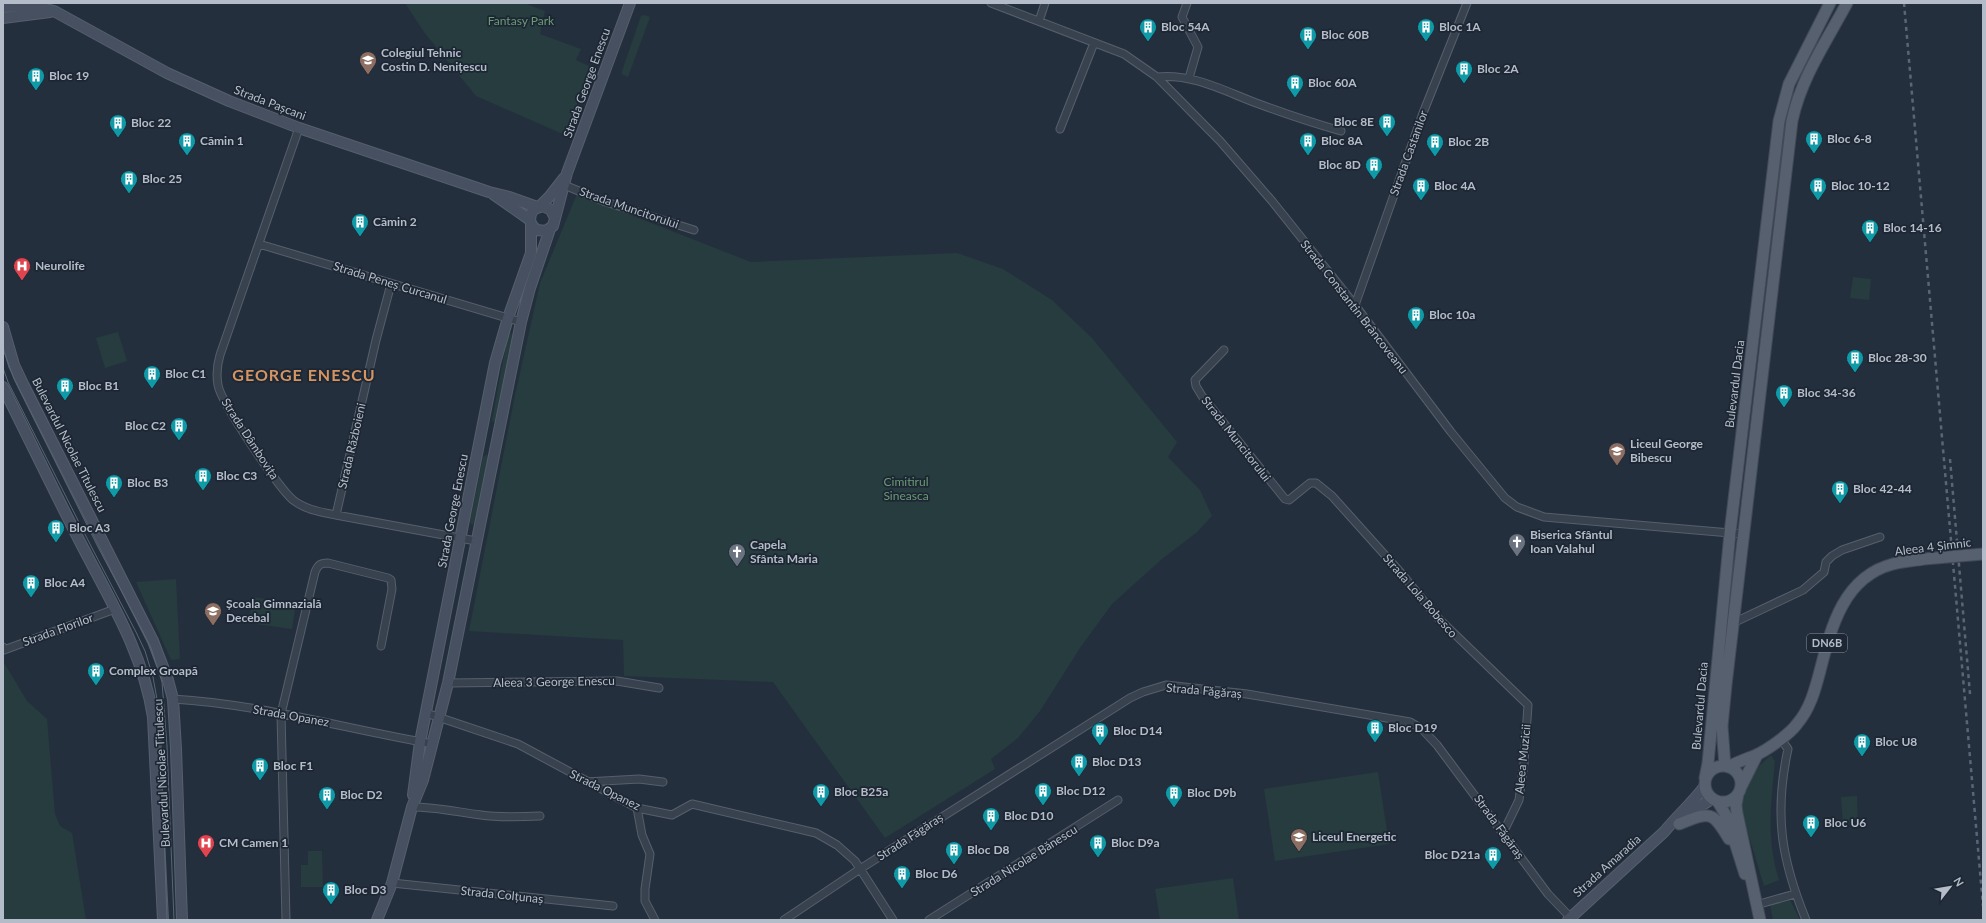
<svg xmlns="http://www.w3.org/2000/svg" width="1986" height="923" viewBox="0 0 1986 923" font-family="Lato,sans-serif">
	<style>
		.green { fill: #263c3f }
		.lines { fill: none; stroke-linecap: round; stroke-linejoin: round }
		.street-casing { stroke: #565f6c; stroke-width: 9 }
		.secondary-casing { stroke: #565f6c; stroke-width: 12 }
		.primary-casing { stroke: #414a57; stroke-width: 13 }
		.street { stroke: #38414e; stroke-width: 7 }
		.secondary { stroke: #465061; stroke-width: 10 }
		.primary { stroke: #56606e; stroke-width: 11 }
		.tram { stroke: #5a6575; stroke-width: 1 }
		.rail { stroke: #5a6575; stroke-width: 2.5; stroke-dasharray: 4 4; stroke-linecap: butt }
		.primary-bridge-casing { stroke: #414a57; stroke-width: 13; stroke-linecap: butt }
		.primary-bridge { stroke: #56606e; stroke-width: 11 }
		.labels { text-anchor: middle; stroke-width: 3.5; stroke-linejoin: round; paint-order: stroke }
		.shield { fill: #1d2633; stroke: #878f9c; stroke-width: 1 }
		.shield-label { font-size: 11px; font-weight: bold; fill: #b4bcc9 }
		.park-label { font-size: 12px; fill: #6b9a76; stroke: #1d2633 }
		.poi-label { font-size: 12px; font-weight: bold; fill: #b4bcc9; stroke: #1d2633; text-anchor: start }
		.street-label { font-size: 12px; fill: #b4bcc9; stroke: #1d2633 }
		.district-label { font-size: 16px; font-weight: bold; letter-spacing: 1px; fill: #d59563; stroke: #1d2633 }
	</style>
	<rect width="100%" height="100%" fill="#242f3e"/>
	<!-- green -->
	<path class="green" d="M405,3H524L545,11L540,34L581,49L576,60L591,67L565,135L476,96L424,32Z
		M644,15L650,17L628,77L622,74V71L641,16Z
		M577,194L751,262L957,253L1003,269L1052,300L1092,338L1177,442L1168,457L1200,490L1212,516L1196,533L1162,559L1112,604L1080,648L1040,711L1018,738L991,759L995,769L885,838L773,682L624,676L623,640L469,631L514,400L540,283Z
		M1853,277L1871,279L1869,300L1850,298Z
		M118,332L127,361L105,368L96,338Z
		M511,333L512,336L495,421L493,422L492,420L508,334Z
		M487,454L488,457L474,523L472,525L470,522L483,457Z
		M176,579L180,659L171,660L136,582Z
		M252,597L296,603L292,629L249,623Z
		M3,661L27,701L47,719L55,814L60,826L72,833L86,920H3Z
		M1771,755L1775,761C1771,803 1766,839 1779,880L1764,886L1741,810L1746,789L1758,767Z
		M1378,772L1389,844L1275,861L1264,789Z
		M1857,796L1858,823L1843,824L1841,797Z
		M308,851H322L323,887H301V865H308Z
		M1233,878L1239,920H1160L1155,889Z
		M1781,900H1790L1800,920H1773L1770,904Z"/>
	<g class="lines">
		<!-- street casing -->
		<g class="street-casing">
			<path id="street" d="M991,3L1124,54L1157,77L1220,141L1272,201L1355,305L1451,432L1505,498L1517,507L1544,517L1742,534
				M1187,3L1182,17L1198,47L1189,78
				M1039,21L1045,3
				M1157,77C1193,73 1226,92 1259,104C1286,114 1313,123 1341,131
				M299,128L220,355C217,365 216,374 218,385C221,403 279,488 293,500C306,510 321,512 336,515L476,541
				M1060,129L1094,43
				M564,185L606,202L694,230
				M259,244L521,322
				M1355,305L1423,113L1467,3
				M1224,350L1195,380L1196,386L1202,396L1285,499L1289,500L1310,483H1316L1332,496L1402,574L1436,616L1528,705L1524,763L1519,800L1503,833
				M336,515L376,340L391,284
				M1733,623L1803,590L1824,572L1826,562L1832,556L1842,550L1880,537
				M3,647L4,650L115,609
				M448,683L617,681L659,688
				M173,699C260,704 346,729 433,744
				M426,713L518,744L637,808L672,815L692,804L816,833L837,845L855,861L893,920
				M1780,738L1788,749C1774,814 1781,859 1806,920
				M586,782L639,779L663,782
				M412,807C436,807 457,812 481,815C501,818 520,817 540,816
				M637,808L642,835L650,854L645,889V901L655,920
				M392,883L613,906
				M1756,905L1795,894
				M286,920L281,714L315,572C318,565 320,563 328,563L388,578L391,580L392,589L381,646
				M784,920L860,869L1130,698L1143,692L1166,685L1247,694L1410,722L1422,729L1437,745L1548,894L1570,917
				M929,920L1118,800"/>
		</g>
		<!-- secondary casing -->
		<g class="secondary-casing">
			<path id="secondary" d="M3,7L30,5L54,11L167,73L229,101L299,128L489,192L509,197L537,207
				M3,18L50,12
				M493,194L530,220
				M539,207L550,196L564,178
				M555,218L551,210L543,206L534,209C528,217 529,225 537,230L546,231L553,226L567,173L630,3
				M3,327L14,365L24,386L153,641L168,680L173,699L176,749L182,920
				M3,387C28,437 52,487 77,536C107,595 143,651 153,717L163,920
				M413,795L420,742L495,363L508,318L531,253V224
				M1688,816L1697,808L1712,799
				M377,920L392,883L412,807L423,780L448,683L521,322L530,288L550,229
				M1568,920L1664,832C1677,816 1692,803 1704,787"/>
		</g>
		<!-- primary casing -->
		<g class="primary-casing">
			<path id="primary" d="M1705 784a18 18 0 1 1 36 0a18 18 0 1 1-36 0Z
				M1725,766L1722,726L1726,685L1792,121C1801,78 1826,42 1847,3
				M1728,767C1737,762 1746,759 1756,755C1767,750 1790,734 1797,724C1810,709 1815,690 1820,671C1831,628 1843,577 1893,564C1903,561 1914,561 1924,559
				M1705,778L1708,763L1730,533L1779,121L1789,84L1830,3
				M1741,787L1757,755
				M1738,794L1736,805L1737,813L1760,920
				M1718,802L1727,817L1745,874
				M1679,824C1710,812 1712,810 1729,839"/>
		</g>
		<!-- street -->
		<use href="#street" class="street"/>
		<!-- secondary -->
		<use href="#secondary" class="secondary"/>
		<!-- primary -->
		<use href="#primary" class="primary"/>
		<!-- tram -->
		<path class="tram" d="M3,349L14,379L98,547L141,628L151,648L162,682L167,746L174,920
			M3,368L8,382L93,550L136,632L145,651L153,677L160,716L167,920"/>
		<!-- rail -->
		<path class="rail" d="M1904,3L1983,906
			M1950,459L1970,694"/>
		<!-- primary-bridge casing -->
		<g class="primary-bridge-casing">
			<path id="primary-bridge" d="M1924,559L1983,554"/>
		</g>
		<!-- primary-bridge -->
		<use href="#primary-bridge" class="primary-bridge"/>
	</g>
	<!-- icons -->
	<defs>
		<g id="building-pin" transform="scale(0.9)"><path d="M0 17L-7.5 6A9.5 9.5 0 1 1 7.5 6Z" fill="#0f9aa8" stroke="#1d2633"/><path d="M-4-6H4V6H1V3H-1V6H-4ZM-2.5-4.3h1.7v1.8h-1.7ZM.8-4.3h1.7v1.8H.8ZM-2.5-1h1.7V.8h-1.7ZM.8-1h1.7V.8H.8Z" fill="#fff"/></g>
		<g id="school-pin" transform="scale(0.9)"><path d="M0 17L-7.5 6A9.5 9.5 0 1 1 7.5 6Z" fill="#8d6e63" stroke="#1d2633"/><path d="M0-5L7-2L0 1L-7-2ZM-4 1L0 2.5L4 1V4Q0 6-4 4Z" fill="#fff"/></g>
		<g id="hospital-pin" transform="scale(0.9)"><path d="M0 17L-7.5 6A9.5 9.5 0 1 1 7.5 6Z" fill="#e0444e" stroke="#1d2633"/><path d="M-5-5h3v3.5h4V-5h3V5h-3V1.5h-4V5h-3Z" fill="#fff"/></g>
		<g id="church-pin" transform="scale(0.9)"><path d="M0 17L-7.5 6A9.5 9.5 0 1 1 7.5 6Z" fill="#6b7280" stroke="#1d2633"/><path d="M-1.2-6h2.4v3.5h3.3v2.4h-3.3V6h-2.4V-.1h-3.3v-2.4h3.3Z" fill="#fff"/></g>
	</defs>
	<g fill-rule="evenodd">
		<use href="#building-pin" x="1148" y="27"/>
		<use href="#building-pin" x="1426" y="27"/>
		<use href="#building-pin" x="1308" y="35"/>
		<use href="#school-pin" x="368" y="60"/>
		<use href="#building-pin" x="1464" y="69"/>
		<use href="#building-pin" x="36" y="76"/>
		<use href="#building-pin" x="1295" y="83"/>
		<use href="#building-pin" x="1387" y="122"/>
		<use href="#building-pin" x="118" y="123"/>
		<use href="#building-pin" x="1814" y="139"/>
		<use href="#building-pin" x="187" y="141"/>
		<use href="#building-pin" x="1308" y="141"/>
		<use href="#building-pin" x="1435" y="142"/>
		<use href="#building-pin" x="1374" y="165"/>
		<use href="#building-pin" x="129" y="179"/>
		<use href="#building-pin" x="1421" y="186"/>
		<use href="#building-pin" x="1818" y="186"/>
		<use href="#building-pin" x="360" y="222"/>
		<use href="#building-pin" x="1870" y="228"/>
		<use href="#hospital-pin" x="22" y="266"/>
		<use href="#building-pin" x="1416" y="315"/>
		<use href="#building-pin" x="1855" y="358"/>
		<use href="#building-pin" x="152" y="374"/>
		<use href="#building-pin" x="65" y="386"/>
		<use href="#building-pin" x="1784" y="393"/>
		<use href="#building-pin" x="179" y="426"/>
		<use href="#school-pin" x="1617" y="451"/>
		<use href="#building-pin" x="203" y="476"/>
		<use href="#building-pin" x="114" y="483"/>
		<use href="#building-pin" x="1840" y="489"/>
		<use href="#building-pin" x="56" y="528"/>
		<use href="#church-pin" x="1517" y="542"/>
		<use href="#church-pin" x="737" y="552"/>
		<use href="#building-pin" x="31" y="583"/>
		<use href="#school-pin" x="213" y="611"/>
		<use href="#building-pin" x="96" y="671"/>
		<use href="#building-pin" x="1375" y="728"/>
		<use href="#building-pin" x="1100" y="731"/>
		<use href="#building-pin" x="1862" y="742"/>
		<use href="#building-pin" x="1079" y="762"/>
		<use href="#building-pin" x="260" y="766"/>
		<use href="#building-pin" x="1043" y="791"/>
		<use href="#building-pin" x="821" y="792"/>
		<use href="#building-pin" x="1174" y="793"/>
		<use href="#building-pin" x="327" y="795"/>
		<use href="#building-pin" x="991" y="816"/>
		<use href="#building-pin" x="1811" y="823"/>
		<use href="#school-pin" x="1299" y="837"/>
		<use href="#hospital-pin" x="206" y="843"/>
		<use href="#building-pin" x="1098" y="843"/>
		<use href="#building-pin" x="954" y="850"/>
		<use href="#building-pin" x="1493" y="855"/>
		<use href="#building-pin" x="902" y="874"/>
		<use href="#building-pin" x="331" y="890"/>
	</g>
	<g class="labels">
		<!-- shield labels -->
		<rect class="shield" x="1807" y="634" width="40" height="18" rx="3"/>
		<g class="shield-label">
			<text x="1827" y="647">DN6B</text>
		</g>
		<!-- park labels -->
		<g class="park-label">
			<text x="521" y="25">Fantasy Park</text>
			<text x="906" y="486">Cimitirul<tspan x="906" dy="14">Sineasca</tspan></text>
		</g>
		<!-- poi labels -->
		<g class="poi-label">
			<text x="1161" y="31">Bloc 54A</text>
			<text x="1439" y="31">Bloc 1A</text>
			<text x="1321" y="39">Bloc 60B</text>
			<text x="381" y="57">Colegiul Tehnic<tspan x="381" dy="14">Costin D. Nenițescu</tspan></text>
			<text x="1477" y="73">Bloc 2A</text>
			<text x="49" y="80">Bloc 19</text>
			<text x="1308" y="87">Bloc 60A</text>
			<text x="1374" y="126" text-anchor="end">Bloc 8E</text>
			<text x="131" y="127">Bloc 22</text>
			<text x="1827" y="143">Bloc 6-8</text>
			<text x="200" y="145">Cămin 1</text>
			<text x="1321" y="145">Bloc 8A</text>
			<text x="1448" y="146">Bloc 2B</text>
			<text x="1361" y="169" text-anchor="end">Bloc 8D</text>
			<text x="142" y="183">Bloc 25</text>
			<text x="1434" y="190">Bloc 4A</text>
			<text x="1831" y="190">Bloc 10-12</text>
			<text x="373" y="226">Cămin 2</text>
			<text x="1883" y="232">Bloc 14-16</text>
			<text x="35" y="270">Neurolife</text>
			<text x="1429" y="319">Bloc 10a</text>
			<text x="1868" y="362">Bloc 28-30</text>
			<text x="165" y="378">Bloc C1</text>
			<text x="78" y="390">Bloc B1</text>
			<text x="1797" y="397">Bloc 34-36</text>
			<text x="166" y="430" text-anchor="end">Bloc C2</text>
			<text x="1630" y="448">Liceul George<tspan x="1630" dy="14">Bibescu</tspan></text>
			<text x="216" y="480">Bloc C3</text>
			<text x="127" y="487">Bloc B3</text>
			<text x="1853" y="493">Bloc 42-44</text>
			<text x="69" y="532">Bloc A3</text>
			<text x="1530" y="539">Biserica Sfântul<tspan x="1530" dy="14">Ioan Valahul</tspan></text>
			<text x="750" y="549">Capela<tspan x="750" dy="14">Sfânta Maria</tspan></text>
			<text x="44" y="587">Bloc A4</text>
			<text x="226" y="608">Școala Gimnazială<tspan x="226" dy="14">Decebal</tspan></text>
			<text x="109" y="675">Complex Groapă</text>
			<text x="1388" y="732">Bloc D19</text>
			<text x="1113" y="735">Bloc D14</text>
			<text x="1875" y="746">Bloc U8</text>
			<text x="1092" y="766">Bloc D13</text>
			<text x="273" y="770">Bloc F1</text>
			<text x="1056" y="795">Bloc D12</text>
			<text x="834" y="796">Bloc B25a</text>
			<text x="1187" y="797">Bloc D9b</text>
			<text x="340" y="799">Bloc D2</text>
			<text x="1004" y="820">Bloc D10</text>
			<text x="1824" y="827">Bloc U6</text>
			<text x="1312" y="841">Liceul Energetic</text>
			<text x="219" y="847">CM Camen 1</text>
			<text x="1111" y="847">Bloc D9a</text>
			<text x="967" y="854">Bloc D8</text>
			<text x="1480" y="859" text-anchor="end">Bloc D21a</text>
			<text x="915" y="878">Bloc D6</text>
			<text x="344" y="894">Bloc D3</text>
		</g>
		<!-- street labels -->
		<g class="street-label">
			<text transform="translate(587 83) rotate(-70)" y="4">Strada George Enescu</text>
			<text transform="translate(270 103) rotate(21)" y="4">Strada Pașcani</text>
			<text transform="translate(1409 153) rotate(-70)" y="4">Strada Castanilor</text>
			<text transform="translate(629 208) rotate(19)" y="4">Strada Muncitorului</text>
			<text transform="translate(390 283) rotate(17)" y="4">Strada Peneș Curcanul</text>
			<text transform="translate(1354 307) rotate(52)" y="4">Strada Constantin Brâncoveanu</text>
			<text transform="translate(1735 384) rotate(-83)" y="4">Bulevardul Dacia</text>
			<text transform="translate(250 439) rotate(57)" y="4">Strada Dâmbovița</text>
			<text transform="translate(1236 439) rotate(52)" y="4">Strada Muncitorului</text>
			<text transform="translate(69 445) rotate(63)" y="4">Bulevardul Nicolae Titulescu</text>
			<text transform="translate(352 446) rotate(-77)" y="4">Strada Războieni</text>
			<text transform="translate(453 511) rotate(-79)" y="4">Strada George Enescu</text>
			<text transform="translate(1933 547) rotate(-7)" y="4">Aleea 4 Șimnic</text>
			<text transform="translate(1420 596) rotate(49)" y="4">Strada Lola Bobesco</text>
			<text transform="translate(58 630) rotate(-20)" y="4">Strada Florilor</text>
			<text transform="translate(554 682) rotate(-1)" y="4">Aleea 3 George Enescu</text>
			<text transform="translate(1204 691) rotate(5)" y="4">Strada Făgăraș</text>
			<text transform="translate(1700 706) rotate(-85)" y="4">Bulevardul Dacia</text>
			<text transform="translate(291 716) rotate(10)" y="4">Strada Opanez</text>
			<text transform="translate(1523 759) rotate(-84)" y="4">Aleea Muzicii</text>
			<text transform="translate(162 773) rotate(-93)" y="4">Bulevardul Nicolae Titulescu</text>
			<text transform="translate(605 790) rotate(26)" y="4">Strada Opanez</text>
			<text transform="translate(1499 827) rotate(54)" y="4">Strada Făgăraș</text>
			<text transform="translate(910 837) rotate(-33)" y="4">Strada Făgăraș</text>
			<text transform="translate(1024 861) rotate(-32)" y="4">Strada Nicolae Bănescu</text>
			<text transform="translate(1607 866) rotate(-42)" y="4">Strada Amaradia</text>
			<text transform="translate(502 895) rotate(6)" y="4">Strada Colțunaș</text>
		</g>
		<!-- district labels -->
		<g class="district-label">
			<text x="304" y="381">GEORGE ENESCU</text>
		</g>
	</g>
	<!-- border -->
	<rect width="1986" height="923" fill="none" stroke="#b4bcc9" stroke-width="8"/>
	<!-- north arrow -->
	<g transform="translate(1950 887) rotate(59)" stroke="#1d2633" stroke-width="3" paint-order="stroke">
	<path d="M0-3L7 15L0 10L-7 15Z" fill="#b4bcc9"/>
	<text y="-6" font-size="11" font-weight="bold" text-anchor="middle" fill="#b4bcc9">N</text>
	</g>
</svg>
